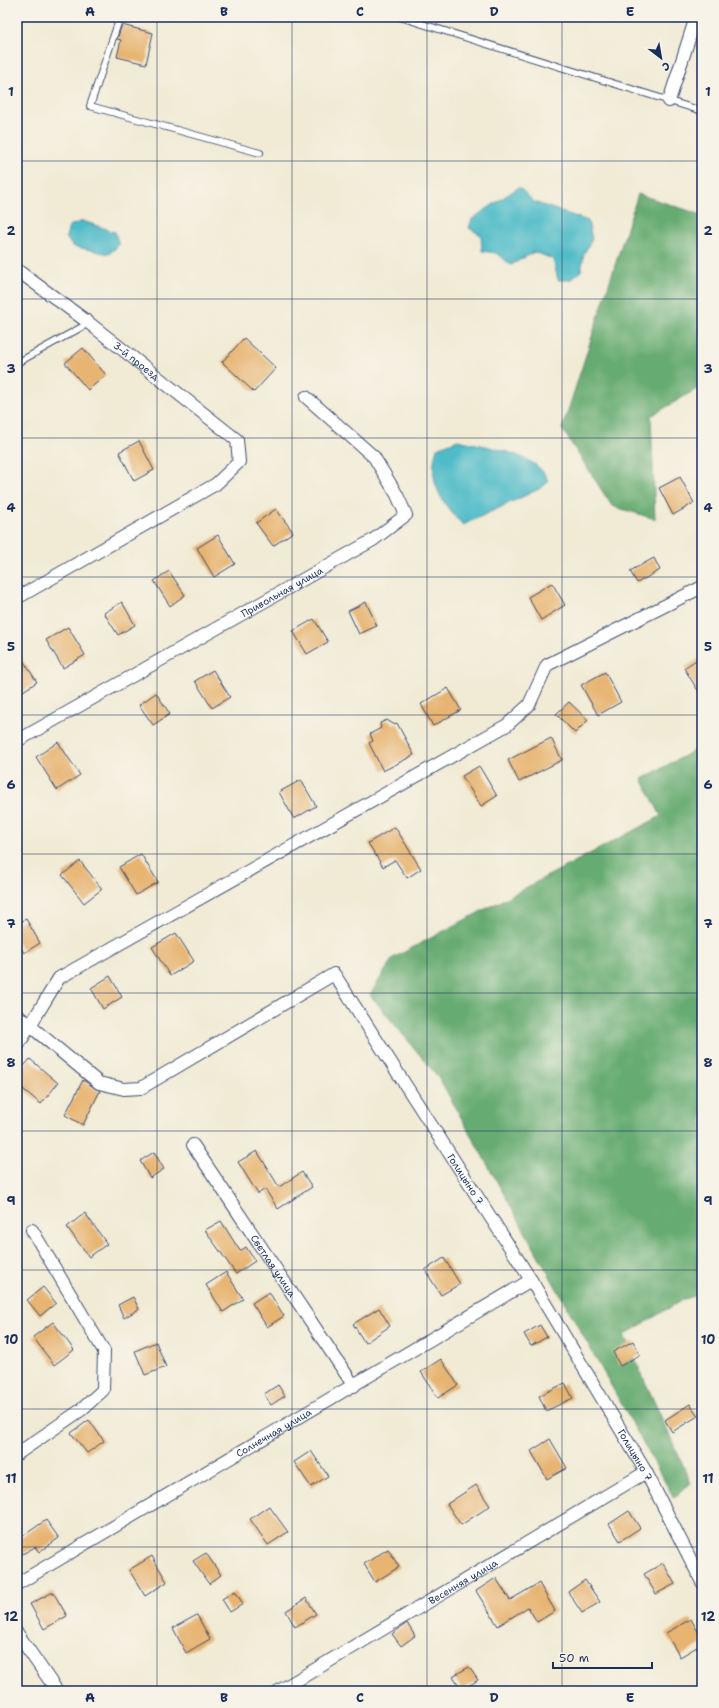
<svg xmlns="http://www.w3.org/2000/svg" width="719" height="1708" viewBox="0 0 719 1708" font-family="'Shantell Sans',sans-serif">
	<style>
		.forest { fill: #66ab71; stroke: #406d68 }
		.water { fill: #4ebbc8; stroke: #347593 }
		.building { fill: #e7b471 }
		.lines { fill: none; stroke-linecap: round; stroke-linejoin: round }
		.service-casing { stroke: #3b4b70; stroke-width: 8 }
		.minor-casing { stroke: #3b4b70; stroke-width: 14 }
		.service { stroke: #fff; stroke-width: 6 }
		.minor { stroke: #fff; stroke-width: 12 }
		.grid { fill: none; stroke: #1b2f5e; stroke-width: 1; stroke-opacity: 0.55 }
		.labels { text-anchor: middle; stroke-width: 3.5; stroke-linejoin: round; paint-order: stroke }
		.street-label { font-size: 10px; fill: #1b2f5e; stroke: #f7f3e8 }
		.neatline { fill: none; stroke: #1b2f5e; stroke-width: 1.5 }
		.grid-label { font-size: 13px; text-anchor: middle; font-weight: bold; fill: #1b2f5e }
	</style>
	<rect width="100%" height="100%" fill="#f7f3e8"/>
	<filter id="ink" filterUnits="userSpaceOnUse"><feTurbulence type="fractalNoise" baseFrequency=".025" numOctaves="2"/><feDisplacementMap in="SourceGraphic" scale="8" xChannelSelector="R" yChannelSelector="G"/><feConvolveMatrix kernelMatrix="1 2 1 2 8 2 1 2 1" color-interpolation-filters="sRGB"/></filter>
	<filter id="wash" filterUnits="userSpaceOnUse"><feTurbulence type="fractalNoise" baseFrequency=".012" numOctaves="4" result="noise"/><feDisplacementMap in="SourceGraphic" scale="16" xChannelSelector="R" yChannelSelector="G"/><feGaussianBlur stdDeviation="0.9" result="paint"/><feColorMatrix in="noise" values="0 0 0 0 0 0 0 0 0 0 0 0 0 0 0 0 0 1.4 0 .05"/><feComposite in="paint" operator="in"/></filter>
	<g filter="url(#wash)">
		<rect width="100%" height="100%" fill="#f1ebd5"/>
		<!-- forest -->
		<path class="forest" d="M638,194L702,215V386L651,416L655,519L612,506L562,429Z
			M702,746V1294L684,1299L624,1335L691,1483L674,1498L439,1078L370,995L393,958L661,816L642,779Z"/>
		<!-- water -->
		<path class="water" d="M519,187L534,202L588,221L592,239L584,254L581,271L570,280H558L553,259L534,252L511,265L496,253L482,251L481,235L469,228L472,219Z
			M83,221L115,232L119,245L109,254L72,246L66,237L69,226Z
			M458,440C482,446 542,454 548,482L541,488L463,525C440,501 427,481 437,448Z"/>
		<g id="blocks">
			<!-- building -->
			<path class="building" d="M122,25L153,33L146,64L117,57L121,40L117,39Z
				M244,338L276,368L254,392L222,362Z
				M83,348L106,375L88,390L65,363Z
				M139,441L154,470L134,481L119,452Z
				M680,477L694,503L673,515L659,488Z
				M276,509L293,532L273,546L256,523Z
				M218,535L235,564L214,577L197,548Z
				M654,558L660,570L637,583L630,571Z
				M169,571L185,595L170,606L154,581Z
				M552,583L565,605L541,620L528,597Z
				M122,602L135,625L118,635L104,613Z
				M366,602L377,626L359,634L348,611Z
				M314,619L328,642L307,654L293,631Z
				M68,627L85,655L63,668L46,640Z
				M17,651L37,682L17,695Z
				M702,656V697L684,668Z
				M213,670L230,697L212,708L195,681Z
				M605,672L621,702L598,715L581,685Z
				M448,688L461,710L433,726L421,704Z
				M156,693L170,714L153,725L139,705Z
				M569,702L588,720L575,733L556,714Z
				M387,720L393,724L397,723L414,755L383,771L369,743L373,741L370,734L381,728L380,723Z
				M551,738L562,760L519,782L508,760Z
				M58,742L80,775L57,790L36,757Z
				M479,766L497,796L481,806L462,776Z
				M301,780L316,806L294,819L279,792Z
				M395,827L421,869L407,878L395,860L383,867L368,843Z
				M141,854L158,882L136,895L119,867Z
				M80,861L102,889L84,903L62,875Z
				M26,919L40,943L24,953L17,941V924Z
				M176,933L194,961L170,976L152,947Z
				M110,976L122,997L103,1009L91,988Z
				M30,1059L58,1083L41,1104L17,1084V1074Z
				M83,1080L100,1091L83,1125L65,1115Z
				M257,1151L279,1187L302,1172L312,1187L278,1209L265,1189L258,1194L238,1162Z
				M154,1152L164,1169L150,1178L140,1161Z
				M85,1213L107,1244L89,1257L67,1227Z
				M221,1221L240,1251L246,1247L255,1261L236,1274L205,1230Z
				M444,1258L460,1284L441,1295L425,1270Z
				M226,1272L243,1299L223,1312L206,1285Z
				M43,1287L56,1303L40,1316L27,1300Z
				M269,1292L284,1316L267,1327L252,1303Z
				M133,1297L139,1309L124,1318L118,1305Z
				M379,1308L390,1326L365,1343L353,1324Z
				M53,1322L74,1350L54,1365L33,1337Z
				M540,1325L547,1337L531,1346L524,1334Z
				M633,1341L640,1355L620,1366L613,1352Z
				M156,1342L166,1367L145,1375L135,1351Z
				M441,1359L458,1385L438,1398L421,1372Z
				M565,1383L573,1398L546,1411L539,1396Z
				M278,1385L285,1396L271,1405L264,1394Z
				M690,1404L698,1416L672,1432L665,1420Z
				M89,1420L104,1441L87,1453L71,1433Z
				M550,1439L567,1468L547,1479L531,1451Z
				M311,1451L328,1476L311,1487L294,1462Z
				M476,1485L490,1506L461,1525L447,1504Z
				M269,1506L288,1532L268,1545L250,1519Z
				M629,1511L640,1528L620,1541L609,1524Z
				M46,1520L59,1538L39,1552L35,1547L17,1557V1540Z
				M388,1549L399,1567L375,1582L364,1564Z
				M206,1553L221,1575L209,1584L193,1561Z
				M152,1556L167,1582L145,1596L129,1570Z
				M663,1563L675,1584L656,1594L644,1574Z
				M496,1578L510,1600L539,1583L555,1611L537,1622L528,1607L498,1626L476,1591Z
				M585,1580L600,1602L582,1613L568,1592Z
				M235,1591L243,1604L230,1612L222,1599Z
				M53,1592L67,1616L44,1629L30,1604Z
				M306,1598L316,1614L295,1627L286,1611Z
				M197,1615L210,1639L186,1653L173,1628Z
				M691,1619L702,1639V1644L680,1657L666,1633Z
				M407,1623L415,1636L401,1646L392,1634Z
				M469,1667L478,1680L462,1690L453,1676Z"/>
		</g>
	</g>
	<g filter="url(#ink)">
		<use href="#blocks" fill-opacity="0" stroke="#3b4b70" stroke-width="1"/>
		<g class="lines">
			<!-- service casing -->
			<g class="service-casing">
				<path id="service" d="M120,17L90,106L260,153
					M400,17L702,111
					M17,363L89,323"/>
			</g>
			<!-- minor casing -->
			<g class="minor-casing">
				<g id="minor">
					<path d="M669,101L696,17"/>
					<path id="s1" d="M17,270L89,323L237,440L239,462L216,484L17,598"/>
					<path id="s2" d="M17,741L373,540L406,515L397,495L374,457L306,397"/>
					<path id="s3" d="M17,1015L99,1083L124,1089L141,1088L334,974L531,1280L646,1472L702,1582"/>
					<path d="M17,1047L59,978L507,725L529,705L547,665L702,587"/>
					<path id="s4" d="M193,1145L354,1386"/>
					<path d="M17,1454L81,1410L103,1390L104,1351L32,1230"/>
					<path id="s5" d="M17,1584L531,1280"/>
					<path d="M17,1633L57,1691"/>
					<path id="s6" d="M279,1691L646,1472"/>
				</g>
			</g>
			<!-- service -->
			<use href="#service" class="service"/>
			<!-- minor -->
			<use href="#minor" class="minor"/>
		</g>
	</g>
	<!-- grid -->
	<path class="grid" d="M157,17V1691M292,17V1691M427,17V1691M562,17V1691M17,161H702M17,299H702M17,438H702M17,577H702M17,715H702M17,854H702M17,993H702M17,1131H702M17,1270H702M17,1409H702M17,1547H702"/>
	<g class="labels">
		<!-- street labels -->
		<g class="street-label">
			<text dy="4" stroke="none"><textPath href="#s1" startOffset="150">3-й проезд</textPath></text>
			<text dy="4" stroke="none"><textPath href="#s2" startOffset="304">Привольная улица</textPath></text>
			<text dy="4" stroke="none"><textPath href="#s3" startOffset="617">Голицыно 7</textPath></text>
			<text dy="4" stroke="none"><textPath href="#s4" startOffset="145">Светлая улица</textPath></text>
			<text dy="4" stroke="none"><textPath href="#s5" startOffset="298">Солнечная улица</textPath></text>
			<text dy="4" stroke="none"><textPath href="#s3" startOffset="941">Голицыно 7</textPath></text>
			<text dy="4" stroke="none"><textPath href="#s6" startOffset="214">Весенняя улица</textPath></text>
		</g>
	</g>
	<!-- margin -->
	<rect width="719" height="1708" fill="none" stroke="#f7f3e8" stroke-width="44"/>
	<!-- north arrow -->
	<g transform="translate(661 58) rotate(149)" stroke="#f7f3e8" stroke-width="3" paint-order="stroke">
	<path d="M0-3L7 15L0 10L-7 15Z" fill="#1b2f5e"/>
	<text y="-6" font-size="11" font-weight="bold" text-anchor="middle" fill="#1b2f5e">С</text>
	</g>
	<!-- scale -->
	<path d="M553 1662v6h99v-6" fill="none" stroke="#1b2f5e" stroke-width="2"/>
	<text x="559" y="1662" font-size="12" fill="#1b2f5e" stroke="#f7f3e8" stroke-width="3" paint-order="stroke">50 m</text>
	<rect x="22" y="22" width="675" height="1664" class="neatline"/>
	<g class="grid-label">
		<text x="90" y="16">A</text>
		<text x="224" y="16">B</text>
		<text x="360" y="16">C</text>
		<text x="494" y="16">D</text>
		<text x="630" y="16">E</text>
		<text x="11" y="96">1</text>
		<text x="708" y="96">1</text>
		<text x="11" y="235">2</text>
		<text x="708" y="235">2</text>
		<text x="11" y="373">3</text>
		<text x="708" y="373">3</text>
		<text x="11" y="512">4</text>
		<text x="708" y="512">4</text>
		<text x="11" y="651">5</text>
		<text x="708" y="651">5</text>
		<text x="11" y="789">6</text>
		<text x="708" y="789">6</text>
		<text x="11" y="928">7</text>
		<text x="708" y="928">7</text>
		<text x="11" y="1067">8</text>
		<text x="708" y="1067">8</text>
		<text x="11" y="1205">9</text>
		<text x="708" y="1205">9</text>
		<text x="11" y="1344">10</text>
		<text x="708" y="1344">10</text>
		<text x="11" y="1483">11</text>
		<text x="708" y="1483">11</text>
		<text x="11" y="1621">12</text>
		<text x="708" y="1621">12</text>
		<text x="90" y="1702">A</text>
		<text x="224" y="1702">B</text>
		<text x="360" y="1702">C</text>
		<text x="494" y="1702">D</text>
		<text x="630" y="1702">E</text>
	</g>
</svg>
